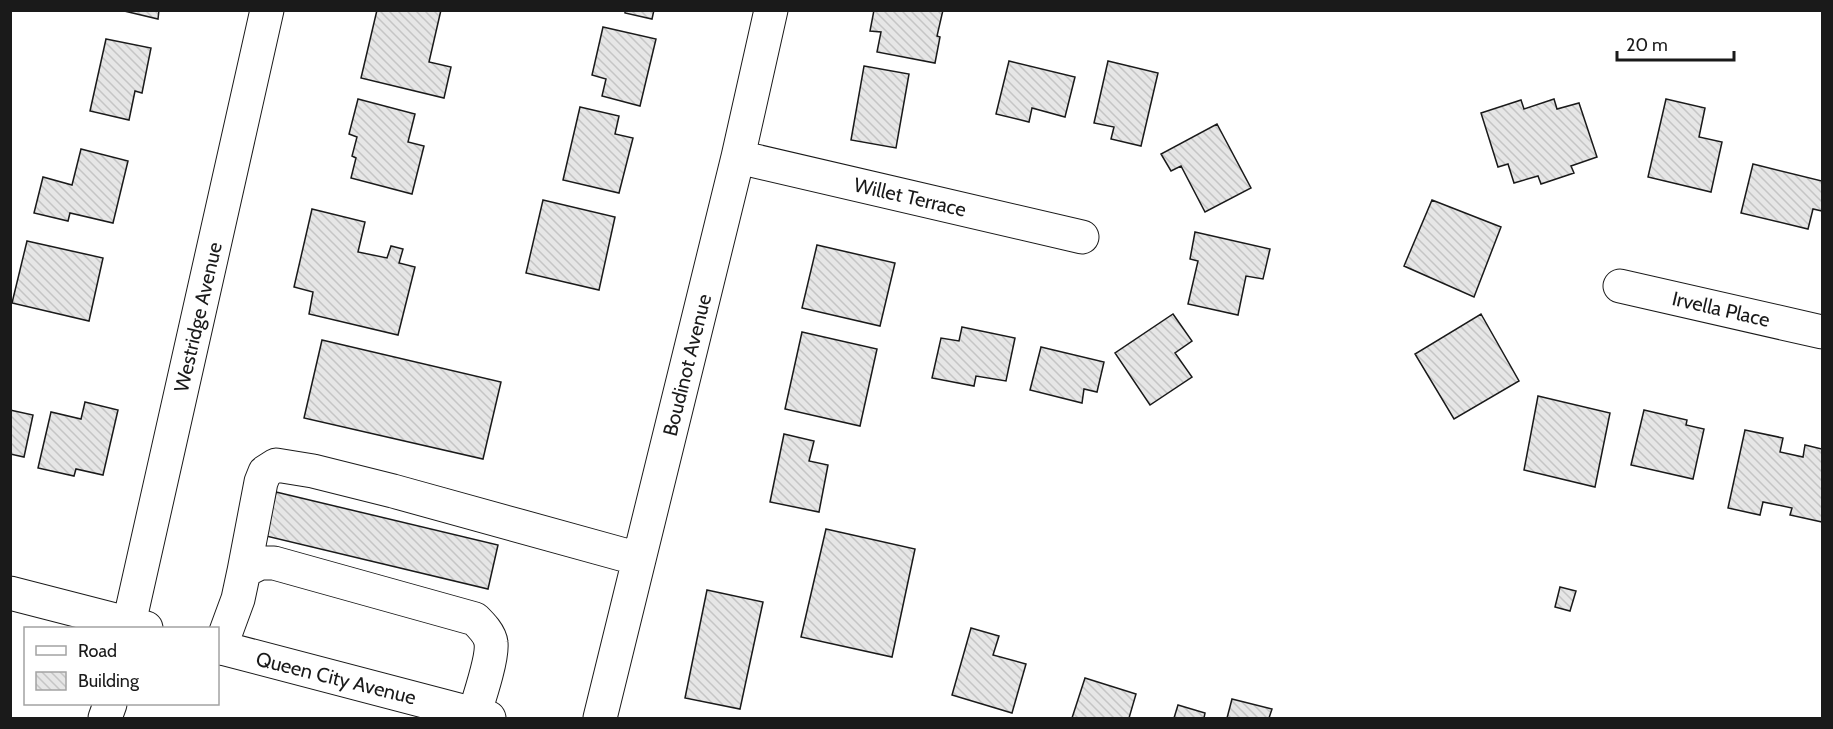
<svg xmlns="http://www.w3.org/2000/svg" width="1833" height="729" viewBox="0 0 1833 729" font-family="Cabin,sans-serif">
	<style>
		.building { fill: url(#building-back-hatch); stroke: #1a1a1a; stroke-width: 1.5 }
		.lines { fill: none; stroke-linecap: round; stroke-linejoin: round }
		.minor-casing { stroke: #1a1a1a; stroke-width: 35 }
		.major-casing { stroke: #1a1a1a; stroke-width: 35 }
		.minor { stroke: #fff; stroke-width: 33 }
		.major { stroke: #fff; stroke-width: 33 }
		.labels { text-anchor: middle; stroke-width: 4.5; stroke-linejoin: round; paint-order: stroke }
		.street-label { font-size: 20px; fill: #1a1a1a; stroke: #fff }
	</style>
	<defs>
		<pattern id="building-back-hatch" width="6" height="6" patternUnits="userSpaceOnUse" patternTransform="scale(1.5)"><rect width="6" height="6" fill="#e6e6e6"/><path d="M-1 5l2 2M0 0l6 6M5-1l2 2" fill="none" stroke="#c5c5c5"/></pattern>
	</defs>
	<rect width="100%" height="100%" fill="#fff"/>
	<!-- building -->
	<path class="building" d="M120,10H159L158,19Z
		M377,10H441L429,62L451,67L444,98L361,78Z
		M625,10H654L652,19L625,13Z
		M874,10H943L937,36L940,37L935,63L877,52L881,32L870,31Z
		M603,27L656,39L640,106L602,96L606,79L592,75Z
		M106,39L151,48L142,93L135,91L129,120L90,111Z
		M1009,61L1075,77L1065,117L1032,108L1029,122L996,114Z
		M1108,61L1158,73L1141,146L1111,139L1114,127L1094,123Z
		M864,66L909,74L896,148L851,140Z
		M358,99L415,114L408,142L424,146L412,194L351,178L356,158L352,156L357,137L349,134Z
		M1554,99L1557,109L1579,103L1597,157L1571,166L1574,173L1541,184L1538,176L1514,183L1508,164L1498,167L1481,113L1521,100L1524,109Z
		M1666,99L1705,108L1699,137L1722,142L1711,192L1648,177Z
		M580,107L619,116L615,134L633,138L619,193L563,180Z
		M1217,124L1251,188L1205,212L1181,166L1171,171L1161,154Z
		M81,149L128,161L113,223L70,213L68,221L34,213L43,177L72,185Z
		M1753,164L1822,181V211L1813,209L1808,229L1741,213Z
		M543,200L615,217L599,290L526,273Z
		M1432,200L1501,227L1474,297L1404,266Z
		M312,209L365,222L358,252L387,258L391,246L403,249L399,263L415,267L398,335L309,314L313,292L294,287Z
		M1195,232L1270,249L1263,279L1246,276L1238,315L1188,304L1198,261L1190,259Z
		M27,241L103,258L89,321L12,303Z
		M817,245L895,263L880,326L802,308Z
		M1173,314L1192,341L1175,353L1192,377L1150,405L1115,353Z
		M1481,314L1519,381L1454,419L1415,354Z
		M962,327L1015,338L1006,381L976,376L974,386L932,378L941,338L959,341Z
		M802,332L877,349L860,426L785,409Z
		M322,340L501,382L483,459L304,418Z
		M1041,347L1104,362L1097,392L1084,389L1082,403L1030,390Z
		M1538,396L1610,413L1595,487L1524,470Z
		M85,402L118,410L103,475L76,469L74,476L38,468L51,412L81,419Z
		M10,410L33,415L24,457L10,454Z
		M1644,410L1687,420L1686,425L1704,429L1693,479L1631,465Z
		M1745,430L1783,438L1780,452L1803,457L1805,445L1822,449V522L1790,515L1792,508L1763,502L1760,515L1728,508Z
		M784,434L814,441L809,461L828,465L819,512L770,502Z
		M276,492L498,545L488,589L266,536Z
		M826,529L915,549L892,657L801,637Z
		M1560,587L1576,591L1570,611L1555,607Z
		M707,590L763,602L740,709L685,698Z
		M971,628L999,636L993,655L1026,664L1012,713L952,695Z
		M1085,678L1136,694L1129,718H1072Z
		M1232,699L1272,709L1269,718H1227Z
		M1178,705L1205,713L1204,718H1174Z"/>
	<g class="lines">
		<!-- minor casing -->
		<g class="minor-casing">
			<path id="minor" d="M738,157L1082,237
				M1620,286L1822,332
				M244,571L261,482L265,472L276,465L313,471L393,491L639,559
				M128,628L267,10
				M220,648L238,599L244,571L260,563H274L475,619C481,625 490,634 491,643C493,657 479,699 474,715
				M105,718L110,704
				M600,718L738,157L771,10"/>
		</g>
		<!-- major casing -->
		<g class="major-casing">
			<path id="major" d="M10,593L146,628
				M218,647L489,718"/>
		</g>
		<!-- minor -->
		<use href="#minor" class="minor"/>
		<!-- major -->
		<use href="#major" class="major"/>
	</g>
	<g class="labels">
		<!-- street labels -->
		<g class="street-label">
			<text transform="translate(910 197) rotate(13)" y="7">Willet Terrace</text>
			<text transform="translate(1721 309) rotate(13)" y="7">Irvella Place</text>
			<text transform="translate(198 317) rotate(-77)" y="7">Westridge Avenue</text>
			<text transform="translate(687 365) rotate(-76)" y="7">Boudinot Avenue</text>
			<text transform="translate(336 678) rotate(14)" y="7">Queen City Avenue</text>
		</g>
	</g>
	<!-- border -->
	<rect width="1833" height="729" fill="none" stroke="#1a1a1a" stroke-width="24"/>
	<!-- legend -->
	<rect x="24" y="627" width="195" height="78" fill="#ffffff" stroke="#a3a3a3" stroke-width="1.5"/>
	<rect x="36" y="646" width="30" height="9" fill="#ffffff" stroke="#a3a3a3" stroke-width="1.5"/>
	<text x="78" y="657" font-size="18" fill="#1a1a1a">Road</text>
	<rect x="36" y="672" width="30" height="18" fill="url(#building-back-hatch)" stroke="#a3a3a3" stroke-width="1.5"/>
	<text x="78" y="687" font-size="18" fill="#1a1a1a">Building</text>
	<!-- scale -->
	<path d="M1617 51v9h117v-9" fill="none" stroke="#1a1a1a" stroke-width="3"/>
	<text x="1626" y="51" font-size="18" fill="#1a1a1a" stroke="#ffffff" stroke-width="4.5" paint-order="stroke">20 m</text>
</svg>
